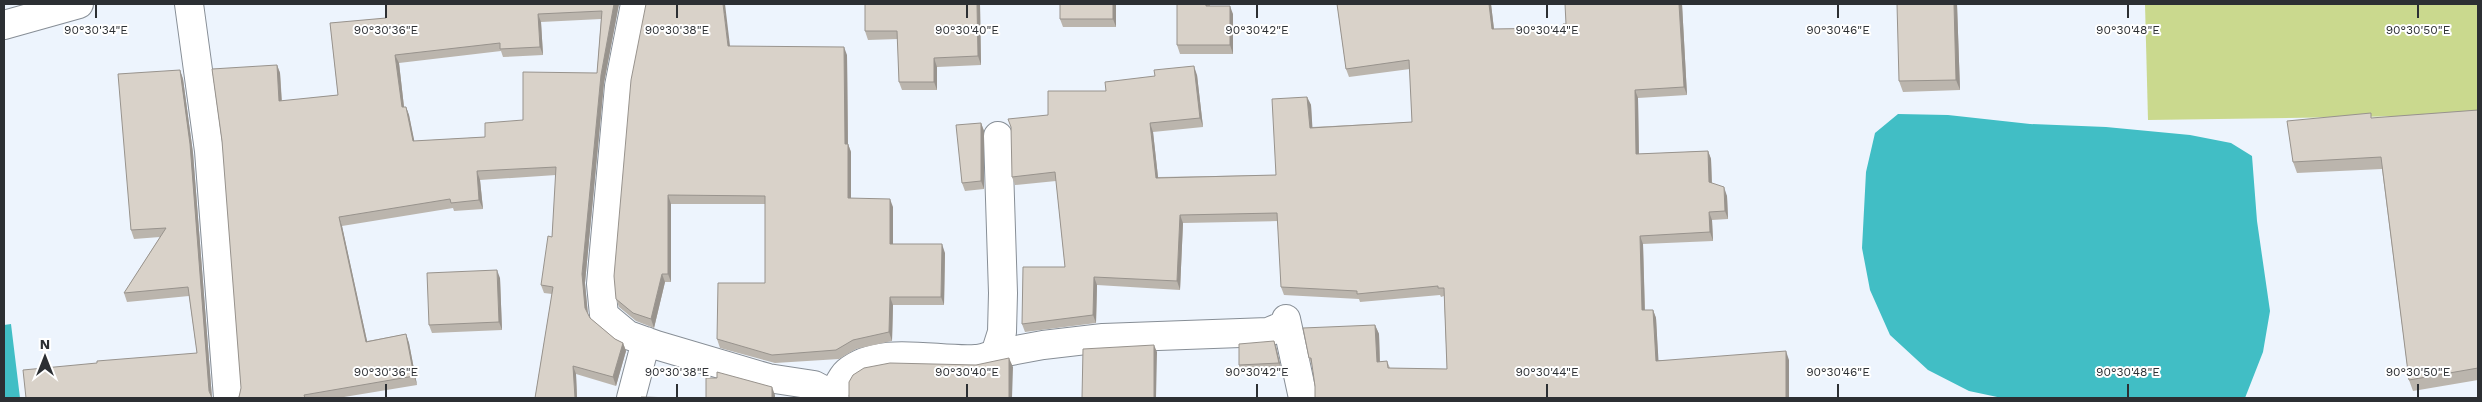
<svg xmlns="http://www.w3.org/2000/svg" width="2482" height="402" viewBox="0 0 2482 402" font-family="'Work Sans',sans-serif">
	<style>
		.green { fill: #cad98e }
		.water { fill: #41bec5 }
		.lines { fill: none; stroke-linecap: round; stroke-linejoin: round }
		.street-casing { stroke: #878e96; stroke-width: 30 }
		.street { stroke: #fff; stroke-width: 28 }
		.wall { fill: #bbb5ad; fill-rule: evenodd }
		.shaded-wall { fill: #98938d }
		.building { fill: #d9d2c9; stroke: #98938d; fill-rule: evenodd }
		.ticks { fill: none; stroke: #2c2f33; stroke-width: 2 }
		.ticks-label { font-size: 12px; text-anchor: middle; fill: #2c2f33; stroke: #fff; stroke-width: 4; stroke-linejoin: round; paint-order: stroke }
	</style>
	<rect width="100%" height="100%" fill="#edf4fd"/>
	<!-- green -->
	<path class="green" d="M2145,4H2478V115L2148,120Z"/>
	<!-- water -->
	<path class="water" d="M1898,114L1948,115L2030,124L2106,127L2190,135L2231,143L2252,156L2257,221L2270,311L2263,352L2245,398H2002L1969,391L1928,370L1890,335L1870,290L1862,248L1866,172L1875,133Z
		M11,324L20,398H4V325Z"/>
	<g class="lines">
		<!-- street casing -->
		<g class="street-casing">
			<path id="street" d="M189,4L209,151L228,398
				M635,4L619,86L601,284L604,315L628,335L656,345L768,378L814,385L833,395L835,398
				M4,25L79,4
				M1286,319L1303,398
				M995,354L1043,345L1103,338L1268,332L1287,324
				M833,395C837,388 841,377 847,372C880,344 938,362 976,359C982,359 989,356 995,354L1002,332L1003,293L998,136
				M631,398L646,341"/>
		</g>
		<!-- street -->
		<use href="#street" class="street"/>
	</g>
	<!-- wall -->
	<path class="wall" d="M619,4L604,83L585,283L588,314L590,318L615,339L623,343L626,351L616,386L576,374L577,398H535L552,294L544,293L541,285L552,237L556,175L480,180L483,209L454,211L453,208L342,226L367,341L406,334L409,343L417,385L338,398H237L239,397L241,388L277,65L280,73L282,101L338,95L330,23ZM601,19L597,73L523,120L485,137L414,141L409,115L406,107H404L399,63L501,51L503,57L543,55L541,22Z
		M980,4L981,65L937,67V90H902L899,82L898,39L868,40L865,31Z
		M1116,4V27H1063L1060,19Z
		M1177,4H1210V6L1233,14V54H1180L1177,45Z
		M1337,4H1491L1494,29L1563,28L1682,4L1687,95L1638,98L1639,154L1708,151L1711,159L1712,183L1727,196L1728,219L1712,220L1713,241L1643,244L1645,310H1653L1656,318L1658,360H1789V398L1315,386L1312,366L1309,358L1375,325L1379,334L1380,362L1387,361L1390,368L1447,369L1444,296L1441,297L1440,295L1360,302L1359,299L1284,295L1281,287L1278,221L1183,223L1180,290L1097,285L1096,323L1025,332L1022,324L1065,267L1056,181L1015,185L1012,177L1048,115L1106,91L1197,75L1203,127L1153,132L1158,177L1276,175L1307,97L1311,105L1312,127L1412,122L1410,69L1349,77L1346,69Z
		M1957,4L1960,90L1903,92L1899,81Z
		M730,46L847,55L848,144L851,152V198L893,207V244L945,253L944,305H893L892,341L856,349L839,359L775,363L720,348L717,339L765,283V204H671V282H665L654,328L636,321L619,307L616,299Z
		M180,70L183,79L193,153L212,398L197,353L189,296L127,302L124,293L160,237L134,239L131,230Z
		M2478,110V380L2413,391L2409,380L2382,169L2297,173L2293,162L2373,118Z
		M981,123L984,131V189L965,191L962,183Z
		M500,278L502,330L432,333L429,325Z
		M1276,346L1281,368L1240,370L1239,365Z"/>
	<!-- shaded-wall -->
	<path class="shaded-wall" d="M614,4H619L604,83L585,283L588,316L585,308L582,274L601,75Z
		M723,4H725L731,54L728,46Z
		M977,4H980L981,65L978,56Z
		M1113,4H1116V27L1113,19Z
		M1489,4H1491L1495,38L1492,29Z
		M1679,4H1682L1687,95L1684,87Z
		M1954,4H1957L1960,90L1956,80Z
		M1230,6L1233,14V54L1230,45Z
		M538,14L541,22L543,55L540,47Z
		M844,47L847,55L848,152L845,144Z
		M395,55L399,63L405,116L402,107Z
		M934,58L937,67V90L934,82Z
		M277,65L280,73L282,109L279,101Z
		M1194,66L1197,75L1203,127L1200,118Z
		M180,70L183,79L193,153L212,398L209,391Z
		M1635,90L1638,98L1639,163L1636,154Z
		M1307,97L1311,105L1313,136L1310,128Z
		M406,107L409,115L416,149L413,141Z
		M981,123L984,131V189L981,181Z
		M1150,123L1153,132L1159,186L1156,178Z
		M848,144L851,152V207L848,198Z
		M1708,151L1711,159L1712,190L1709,182Z
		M477,171L480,180L483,209L479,200Z
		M1724,187L1727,196L1728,219L1725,211Z
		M668,195L671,204V282L668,274Z
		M890,199L893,207V252L890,244Z
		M1709,212L1712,220L1713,241L1710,232Z
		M1180,215L1183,223L1180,290L1177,281Z
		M339,217L342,226L369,350L366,342Z
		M1640,236L1643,244L1645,319L1642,310Z
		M942,244L945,253L944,305L941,297Z
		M497,270L500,278L502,330L499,322Z
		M662,274L665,282L654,328L651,319Z
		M1094,277L1097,285L1096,323L1093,315Z
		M890,297L893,305L892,341L889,332Z
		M1653,310L1656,318L1659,369L1656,361Z
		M1375,325L1379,334L1380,370L1377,362Z
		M406,334L409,343L417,385L414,376Z
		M1274,341L1276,346L1281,368L1279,363Z
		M623,343L626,351L616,386L613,377Z
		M1154,345L1157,352L1156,398H1154Z
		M1786,351L1789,360V398H1786Z
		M1009,358L1013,367L1012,398H1009Z
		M573,366L576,374L577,398H575Z
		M772,387L775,395V398H772Z"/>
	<!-- building -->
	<path class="building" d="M386,4H614L601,75L582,274L585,308L590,318L615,339L623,343L613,377L573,366L575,398H535L553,287L541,285L548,236L552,237L556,167L477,171L479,200L451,203L450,199L339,217L366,342L406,334L414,376L304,395L305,398H237L239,397L241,388L222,141L212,69L277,65L279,101L338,95L330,23L386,18ZM602,11L597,73L523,72V120L485,123V137L413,141L406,107H402L395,55L500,43V49L540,47L538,14Z
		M646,4H723L728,46L844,47L845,144H848V198L890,199V244H942L941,297H890L889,332L853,340L836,350L772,355L717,339L718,283H765V196L668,195V274H662L651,319L633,313L616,299L614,276L631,80Z
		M865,4H977L978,56L934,58V82H899L897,31H865Z
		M1060,4H1113V19H1060Z
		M1177,4H1206V6H1230V45H1177Z
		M1337,4H1489L1492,29L1563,28V24H1566L1565,4H1679L1684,87L1635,90L1636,154L1708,151L1709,182L1724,187L1725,211L1709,212L1710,232L1640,236L1642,310H1653L1656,361L1786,351V398H1315V386L1311,358H1309L1303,328L1375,325L1377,362L1387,361L1388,368L1447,369L1444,288H1438V286L1357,294V291L1281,287L1277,213L1180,215L1177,281L1094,277L1093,315L1022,324L1023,267H1065L1055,172L1012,177L1011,127L1008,119L1048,115V91H1106L1105,82L1155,76L1154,70L1194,66L1200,118L1150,123L1156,178L1276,175L1272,99L1307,97L1310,128L1412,122L1409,60L1346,69Z
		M1897,4H1954L1956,80L1899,81Z
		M180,70L190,144L209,391L212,398H26L23,370L97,363V361L197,353L188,287L124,293L166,228L131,230L118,74Z
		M2478,110V368L2409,380L2381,157L2293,162L2287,121L2371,113V118Z
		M981,123V181L962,183L956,125Z
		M497,270L499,322L429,325L427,273Z
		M1274,341L1279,363L1239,365V344Z
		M1154,345V398H1082L1083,349Z
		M1009,358V398H849V382L853,375L864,368L890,363L976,365Z
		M717,372L772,387V398H706V378H717Z
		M641,397L675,398H640Z"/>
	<!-- ticks -->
	<path class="ticks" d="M96,5V18M386,5V18M677,5V18M967,5V18M1257,5V18M1547,5V18M1838,5V18M2128,5V18M2418,5V18M386,384V397M677,384V397M967,384V397M1257,384V397M1547,384V397M1838,384V397M2128,384V397M2418,384V397"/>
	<g class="ticks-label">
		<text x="96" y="34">90°30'34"E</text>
		<text x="386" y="34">90°30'36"E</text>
		<text x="677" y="34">90°30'38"E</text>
		<text x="967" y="34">90°30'40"E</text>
		<text x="1257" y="34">90°30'42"E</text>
		<text x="1547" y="34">90°30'44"E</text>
		<text x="1838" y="34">90°30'46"E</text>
		<text x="2128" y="34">90°30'48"E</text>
		<text x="2418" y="34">90°30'50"E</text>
		<text x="386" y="376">90°30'36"E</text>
		<text x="677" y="376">90°30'38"E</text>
		<text x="967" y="376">90°30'40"E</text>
		<text x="1257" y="376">90°30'42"E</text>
		<text x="1547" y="376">90°30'44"E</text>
		<text x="1838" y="376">90°30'46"E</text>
		<text x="2128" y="376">90°30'48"E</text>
		<text x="2418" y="376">90°30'50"E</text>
	</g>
	<!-- border -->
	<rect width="2482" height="402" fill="none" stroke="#2c2f33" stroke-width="10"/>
	<!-- north arrow -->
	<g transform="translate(45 357)" stroke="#ffffff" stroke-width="4" paint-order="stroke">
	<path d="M0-4L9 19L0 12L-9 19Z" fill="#2c2f33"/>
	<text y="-8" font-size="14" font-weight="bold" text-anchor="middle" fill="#2c2f33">N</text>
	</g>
</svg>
